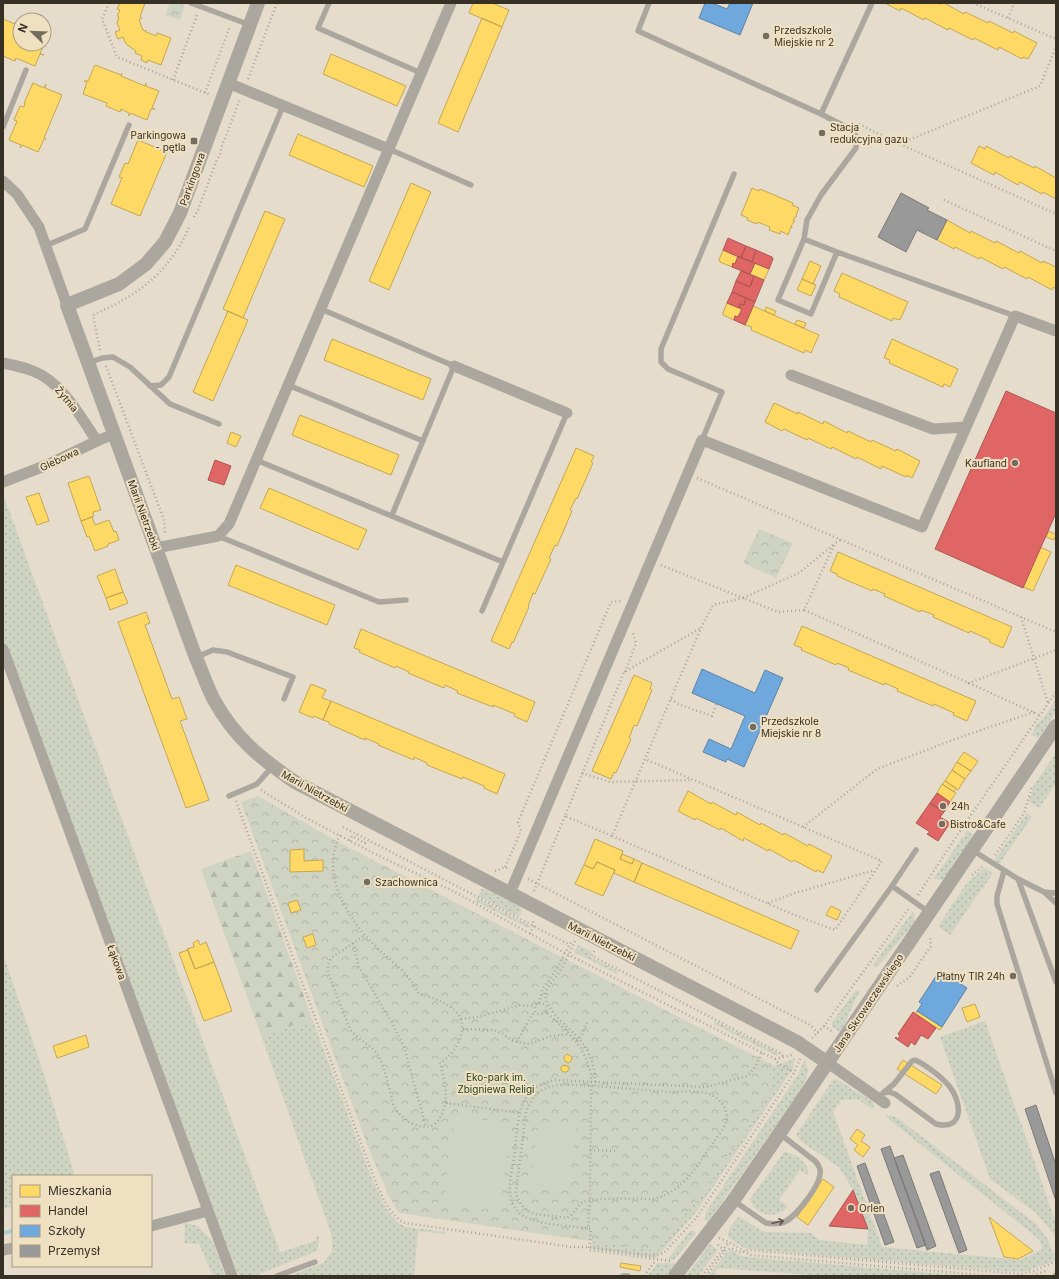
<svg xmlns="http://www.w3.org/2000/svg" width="1059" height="1279" viewBox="0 0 1059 1279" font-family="Inter,sans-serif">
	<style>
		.grass { fill: url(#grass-dots) }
		.forest { fill: url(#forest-firs) }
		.park { fill: url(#park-crowns) }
		.pitch { fill: #cfd3c2 }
		.homes { fill: #ffd966; stroke: #c3a752 }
		.shops { fill: #e06666; stroke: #ad5652 }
		.schools { fill: #6fa8dc; stroke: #5e84a5 }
		.industry { fill: #999; stroke: #7c7a76 }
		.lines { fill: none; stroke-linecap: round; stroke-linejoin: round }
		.stream { stroke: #b1cccd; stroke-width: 4 }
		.path { stroke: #aaa59c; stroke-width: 2.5; stroke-dasharray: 1 3; stroke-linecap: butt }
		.service { stroke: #aba69e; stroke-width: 5.5 }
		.minor { stroke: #aba69e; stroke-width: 11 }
		.tertiary { stroke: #aba69e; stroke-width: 14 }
		.oneway { stroke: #605a4f }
		.poi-dot { fill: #746d5f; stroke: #f0e0c2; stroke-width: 1.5 }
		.labels { text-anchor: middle; stroke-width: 4; stroke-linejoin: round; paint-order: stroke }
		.poi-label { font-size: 10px; fill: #373125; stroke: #f0e0c2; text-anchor: start }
		.street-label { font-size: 10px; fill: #373125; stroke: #f0e0c2 }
		.park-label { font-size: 10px; fill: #21451d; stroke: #f0e0c2 }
	</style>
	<defs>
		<pattern id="grass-dots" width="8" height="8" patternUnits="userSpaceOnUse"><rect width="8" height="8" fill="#cfd3c2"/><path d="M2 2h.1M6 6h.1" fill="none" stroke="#b2b6a7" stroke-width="1.8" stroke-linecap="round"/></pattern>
		<pattern id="forest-firs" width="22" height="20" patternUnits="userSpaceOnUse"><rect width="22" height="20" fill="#cfd3c2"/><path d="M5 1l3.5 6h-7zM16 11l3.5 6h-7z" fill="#b2b6a7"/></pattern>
		<pattern id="park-crowns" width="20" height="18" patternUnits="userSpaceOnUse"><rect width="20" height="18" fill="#cfd3c2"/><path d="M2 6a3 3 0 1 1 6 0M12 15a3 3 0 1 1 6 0" fill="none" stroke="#b2b6a7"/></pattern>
	</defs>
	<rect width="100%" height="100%" fill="#e6dccc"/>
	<!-- grass -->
	<path class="grass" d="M3,494L280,1252L315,1241L318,1234L319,1239L317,1251L254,1276H241L236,1270L3,641Z
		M1056,699V712L1039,738L1031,735L1035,729V726L1045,716Z
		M1056,753V783L1039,808L1029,802L1034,785Z
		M1027,813L1032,817L999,864L994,861Z
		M967,830L972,834V838L944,879L938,880L934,878L959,843L961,838L964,837Z
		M985,868L993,873L950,935L939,927V925L967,883Z
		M482,889H485L521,907L522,910L519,917L478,896Z
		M477,898L530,926L528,928L475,901Z
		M913,911L915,919L913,925L876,968L873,965Z
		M578,945L592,952L590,957L618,971L617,974L574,952Z
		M3,954L42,1068L75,1176H13V1207L3,1209Z
		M856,990L860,991C852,1004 848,1019 840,1032L832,1027V1022Z
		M313,1021L373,1182L387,1210L397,1222L406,1227L446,1232L445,1234L418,1231L414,1276H289L323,1263L332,1252V1236L262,1038L292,1025L300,1028Z
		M715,1021L778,1053L777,1056L714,1024Z
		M985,1021L1056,1223V1238L1050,1230L1036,1213L990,1179L940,1037Z
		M795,1058L793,1068L697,1211L656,1258L591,1249L592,1240L657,1251L711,1180L771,1089L769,1063L775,1066Z
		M805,1059L808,1072L803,1087L708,1222L705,1220L706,1212L798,1074Z
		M836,1079L873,1102L874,1106L873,1110L858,1099L841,1100L833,1112L882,1247L1021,1260L1042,1249L1040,1240L885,1116L891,1115L899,1119L1036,1224L1047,1238L1056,1260L1028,1271L1016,1272L748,1249L744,1248L728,1237L729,1229L738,1217C748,1220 755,1229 766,1232L811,1233L819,1240L867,1245L868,1229L853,1190L839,1167L802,1142L796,1135L833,1080Z
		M784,1152C795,1153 810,1163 808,1175L800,1170L779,1200L788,1206C777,1220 755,1217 750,1199Z
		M185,1223L198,1226L213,1242L225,1276H213L199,1244L184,1243Z
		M691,1230L696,1233L674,1260H667Z
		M710,1244L718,1250L698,1276H686Z
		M732,1250L739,1255L746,1257L969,1276H824L718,1268L713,1276H708L727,1252Z
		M658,1263H673L676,1264C666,1279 664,1276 647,1276Z"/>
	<!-- forest -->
	<path class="forest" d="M251,851L313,1021L300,1028L292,1025L262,1038L201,869Z"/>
	<!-- park -->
	<path class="park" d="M170,3H183L184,8L180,20L165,15Z
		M759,529L793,543L776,578L743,563Z
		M258,796L340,843L618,986L769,1063L771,1089L753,1119L711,1180L657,1251L399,1213L389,1196L368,1147L241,802Z"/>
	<!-- pitch -->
	<path class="pitch" d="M455,1116L511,1124L500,1211L443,1204Z
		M539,1121L577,1126L568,1190L530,1185Z"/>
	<!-- homes -->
	<path class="homes" d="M120,3H145L140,17L142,18L139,20L143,30L145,31L146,30V32L156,36L157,33L171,38L161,65L148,60L147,63L141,60L142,56L135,53L136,51L126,44L123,37L118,39L115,32L120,30L117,23L119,17L117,16L120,10L117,9Z
		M473,3H492L509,10L502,27L469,13Z
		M885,3H937L940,4L944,3L964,14L965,12L988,23L989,21L1013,33L1014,31L1037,43L1028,59L1023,57L1022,59L999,47L998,50L974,38L973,40L949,28L948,30L925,18L924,20L901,8L900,11Z
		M482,18L502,27L458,132L438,123Z
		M3,19L20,26V44H44L40,54L44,55L40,54L35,66L16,58L15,61L3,56Z
		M331,54L406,86L397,106L323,74Z
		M95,65L121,75L122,73L121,76L145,86L146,83V86L159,91L152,108L155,109H151L147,120L130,113L129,116V113L121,109L120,112L106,106L107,103L83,94L87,82L84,81H88Z
		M33,83L44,88L46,84L45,88L62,95L44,138L46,139H44L38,152L22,145L20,148L21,145L9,140L17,121L14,120L20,106L24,107L25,103H24Z
		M298,134L373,166L364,187L289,155Z
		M138,140L167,152L140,216L111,204L122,178L119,177L125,163L128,164Z
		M979,146L985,149L986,146L1009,158L1010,156L1034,168L1035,166L1056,178V199L1043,192L1042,194L1020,182L1018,185L995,172L994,175L971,163Z
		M411,183L431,192L389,290L369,281Z
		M752,188L759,191L760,189L793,203L792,205L799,208L796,215L797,216L795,217L793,221H795L791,226L792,228L791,227L788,235L781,231L780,234L769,230L770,227L758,222L757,224L747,220L748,218L741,215Z
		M265,211L285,219L243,318L223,309Z
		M947,220L970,233L971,231L995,243L996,241L1019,253L1020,251L1042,263L1043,261L1056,267V289L1053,287L1052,290L1028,277L1027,279L1004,267L1003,269L980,257L979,259L955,247L954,249L937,240Z
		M723,250L738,256L735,264L733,263L732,267L720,262L719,260Z
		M810,261L821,266L813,284L802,279Z
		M755,263L769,269L764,280L750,274Z
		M842,273L908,302L900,320L893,318L892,321L839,297L840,294L834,291Z
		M802,279L816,285L811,296L797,290Z
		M727,303L742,309L738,317L735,316L734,320L723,315V313Z
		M753,306L819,335L811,353L805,350L804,353L751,330L752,327L745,325Z
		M766,307L776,311L774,315L765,311Z
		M228,311L248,320L213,401L193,392Z
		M797,320L806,323L804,328L795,324Z
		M332,339L431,379L423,400L324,360Z
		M892,339L958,369L950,387L944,384L943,387L889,363L890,360L884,358Z
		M774,403L798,414V412L823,424L824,421L847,433L848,431L871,442L872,440L896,451L897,449L920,461L912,478L907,475L906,477L882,466L881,469L857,457L856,459L832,447L831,449L808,438L807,440L784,429L782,431L765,422Z
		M300,415L399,455L391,475L292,435Z
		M231,432L241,436L236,447L227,443Z
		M576,448L594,456L591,462L593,463L577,499L576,498L570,510L572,511L557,546L555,545L549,558L551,559L535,594L533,593L528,606L529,607L513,643L512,642L509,649L491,641Z
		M89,476L101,510L93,512L94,516L81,521L68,483Z
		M269,488L367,530L358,550L260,508Z
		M39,493L49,521L37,525L26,497Z
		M92,517L95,525L109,520L114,532L116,531L119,540L108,544V546L95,551L89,536L87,537L81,521Z
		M1049,531L1056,535L1054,540L1046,537Z
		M1040,547L1051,552L1033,591L1023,587Z
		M838,552L1012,627L1003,648L989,642L990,640L970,631L969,633L933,617L934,615L921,610L920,612L884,596L885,594L873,589L872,591L837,576V574L830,571Z
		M236,565L335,605L327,625L228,585Z
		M115,569L123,592L106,598L97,576Z
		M123,592L128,603L110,610L106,598Z
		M146,612L150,623L145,625L172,699L179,697L187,719L180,721L209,800L186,808L118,622Z
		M802,626L976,701L967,721L953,715L954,713L934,704L933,706L897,691L898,689L885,683L884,685L848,670L849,668L837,663L836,665L801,650L802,648L794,645Z
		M361,629L535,702L527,722L514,716L515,714L493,705V707L457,693L458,691L445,685L444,688L408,673L409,672L396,666L395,668L359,652L360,650L354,648Z
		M634,675L652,683L650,689L652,690L637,726L634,725L629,738L631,739L616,773L614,772L611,779L592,771Z
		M311,684L326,690L322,698L331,701L323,720L314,716L313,718L299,712Z
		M331,701L505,774L497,794L484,788V786L463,777L462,779L427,765V763L414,757V760L378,745L379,744L365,738V740L329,724V722L323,720Z
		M964,752L978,761L971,771L957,762Z
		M957,762L971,771L965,779L952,770Z
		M952,770L965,779L958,790L945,781Z
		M945,781L956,788L954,792L942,784Z
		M942,784L956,793L950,802L937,793Z
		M688,791L711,804L712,802L736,815L737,812L760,825L761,823L783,835L784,833L808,846L809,844L832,856L823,873L817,870L816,872L794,860L792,862L769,849L768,851L744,838L743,841L721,828L720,830L696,818L695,820L678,811Z
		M595,839L623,851L620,859L632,864L634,859L642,863L634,882L614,873L615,870L597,862L593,869L584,865Z
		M304,849V861L323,860V871L290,872V850Z
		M622,854L634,859L632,864L620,859Z
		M597,862L615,870L603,896L575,884L584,865L593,869Z
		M642,863L799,931L791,949L634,882Z
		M297,900L301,910L291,913L288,903Z
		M831,906L841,911L837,920L826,915Z
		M313,934L316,945L307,948L303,937Z
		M198,940L200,945L206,942L214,962L195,969L187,949L194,947L193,943Z
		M188,950L195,969L214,962L232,1011L204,1021L179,953Z
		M975,1004L980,1017L967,1022L962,1008Z
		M917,1011L942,1027L940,1030L915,1014Z
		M86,1035L89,1047L57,1058L53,1046Z
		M567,1054L572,1057L571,1061L569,1063L566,1062L564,1059V1057Z
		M903,1060L942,1085L936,1094L897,1069Z
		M564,1065L569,1067V1069L567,1072H563L561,1070V1067Z
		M857,1129L865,1135L861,1141L870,1147L863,1157L854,1150L858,1145L850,1139Z
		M823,1179L834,1187L808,1225L797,1217Z
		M989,1217L1033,1251L1018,1259L1004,1257Z
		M621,1263L641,1266L640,1271L620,1267Z"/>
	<!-- shops -->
	<path class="shops" d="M728,238L746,246L741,258L723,250Z
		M746,246L756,250L752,262L741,258Z
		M756,250L772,257L773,259L769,269L752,262Z
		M738,256L755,263L750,274L732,267L733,263L735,264Z
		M741,271L754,276L750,287L736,281Z
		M754,276L764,280L755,302L732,292L736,281L750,287Z
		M732,292L746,298L744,305L740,304L739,308L727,303Z
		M746,298L755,302L745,325L734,320L735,316L738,317L742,309L739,308L740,304L744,305Z
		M1006,391L1056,413V513L1023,588L935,549Z
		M215,460L231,466L224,485L208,480Z
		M937,793L950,802L944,812L930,803Z
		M930,803L944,812L940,817L950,823L938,841L927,834L930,832L916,823Z
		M913,1012L936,1028L928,1039L921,1035L915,1045L911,1042L908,1047L895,1038L896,1037L898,1039L900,1035L898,1034Z
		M853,1190L868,1229L829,1226Z"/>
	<!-- schools -->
	<path class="schools" d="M705,3H712L727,9L730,3H753L740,35L699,18Z
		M702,669L755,693L765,670L783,678L744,767L727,759L726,762L703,752L709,739L731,749L745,716L692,693Z
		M940,970L967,988L942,1027L917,1011L922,1004L919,1002Z"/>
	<!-- industry -->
	<path class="industry" d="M901,193L929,208L927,210L947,220L937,240L917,230L906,252L878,237Z
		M1036,1105L1056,1165V1201L1025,1109Z
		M890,1146L926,1245L917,1248L881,1149Z
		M903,1155L936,1246L927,1250L894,1158Z
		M865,1163L894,1242L885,1245L857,1166Z
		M939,1171L967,1250L959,1253L930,1174Z"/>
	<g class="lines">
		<!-- stream -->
		<path class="stream" d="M3,1233L13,1231"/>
		<!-- path -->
		<path class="path" d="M109,3L102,19L117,57L211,95
			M973,3L1056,39
			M1008,18L1014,3
			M248,79L277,3
			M173,80L197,15
			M205,93L230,26
			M859,124L899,144L1040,86L1056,47
			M900,144L1056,214
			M944,200L1056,251
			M194,217L198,210L216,162L220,154L222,146L240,99
			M100,350L93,315C139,295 170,272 190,225
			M106,366L164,520L165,533
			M697,478L1056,632
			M840,540L835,543L804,610L969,683
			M661,565L743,598L713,605L701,628L612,836L565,816L624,672L701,628
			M804,610L778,612L743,598L799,573L833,545
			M1021,617L1048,703
			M625,672L636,643L633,633
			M671,699L678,704L712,716L717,703
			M1039,715L969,683L1056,650
			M582,773L610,782L692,780
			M261,790L306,818L379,856L451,890L565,953L775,1059L778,1063L794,1073
			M236,801L363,1149C372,1170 383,1213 405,1223L572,1247H590L653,1256L664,1253L697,1217L794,1073L800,1059
			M343,827L570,945
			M803,827L877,769L955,739L1034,712
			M340,835C320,874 347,918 374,945C392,962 408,972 419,994C446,1001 474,1013 457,1045C453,1052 448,1059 440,1062C445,1084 452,1107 434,1125C419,1131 402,1120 394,1107C390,1093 385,1066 378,1055C371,1045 358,1040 350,1029L328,973V965L331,958L365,935
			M612,836L792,914L835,930L882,861L645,759
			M350,841L352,836L365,843L367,840
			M995,855L1024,813L1032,787
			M505,867L521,831L518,822L611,602L622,601
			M495,871L505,867L509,869
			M972,875L982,867
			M528,879L810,1025L818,1033
			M534,891L565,816
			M918,895L964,825L1056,692
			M768,903L795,893L875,870
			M530,934L533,926V920
			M575,941C570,952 565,964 558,974C554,980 548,985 546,992C542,1010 575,1031 584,1045C592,1057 596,1072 595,1086C620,1088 644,1090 669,1092C683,1092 700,1089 714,1096C722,1101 729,1112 726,1122C724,1129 717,1137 713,1143C697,1166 682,1194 652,1199C638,1199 594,1197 583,1202C577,1206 574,1214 567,1218L534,1214C524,1209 518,1203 516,1192L526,1112C538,1078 565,1085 595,1086
			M353,943L359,967L392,1023L404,1047L426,1127
			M594,951L592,956L780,1053L784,1057
			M897,986L909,978L931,946L930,936
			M539,1003L542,990L559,965L572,940
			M546,1012L543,1014H537L535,1011V1005L538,1003L545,1004L547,1008L546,1012C569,1033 584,1044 591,1075L590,1201L588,1228
			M461,1019L478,1017L521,1005L535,1006
			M824,1026L833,1032
			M463,1029L494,1030L503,1034L513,1041L527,1044L533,1043L550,1036L570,1034
			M812,1038L824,1026L910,907
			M577,1041L582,1035L587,1023
			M517,1042L527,1023L535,1011
			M775,1059L792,1055
			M446,1103L520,1113
			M590,1150L615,1151
			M719,1238L729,1242L750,1255L993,1276
			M725,1251L731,1248L741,1253L748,1250L1020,1274L1034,1271L1056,1261
			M670,1261L589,1250L591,1229C572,1226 531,1225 518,1212C513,1206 510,1199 510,1192C509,1181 512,1170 514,1159C516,1143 517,1112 525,1099C532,1088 543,1082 555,1080L706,1087L747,1076L754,1069L762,1053
			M644,1276L656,1260
			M702,1276L729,1242
			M706,1276L725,1251L717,1244L718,1243
			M1033,1276L1048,1270"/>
		<!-- service -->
		<path class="service" d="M191,3L250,25
			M329,3L318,28L421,73
			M649,3L638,31L821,114L852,130L857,138L856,148L821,195L807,220L804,239L778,300L811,314L837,252
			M821,114L872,3
			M3,127L26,70
			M389,149L471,185
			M804,239L837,252L1015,316
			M45,246L85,229L129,125
			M321,309L454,366L392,515
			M88,363L102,358L113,357L130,367L170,404L219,424
			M288,385L423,441
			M150,386L161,385L169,377L283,106
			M702,440L722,392L668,369L661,362V349L734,174
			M256,460L503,562
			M218,536L379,602L406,600
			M482,611L567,413
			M197,657L213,650L227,652L293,677L284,699
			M229,796L257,784L272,767
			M916,850L892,886L930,913
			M972,850L1018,879L1044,892L1056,903
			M1004,871L997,896V904L1056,1093
			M1018,879L1056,982
			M1044,892L1056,893
			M817,990L892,886
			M915,1060C926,1065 942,1077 950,1087C962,1103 964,1131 936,1124L895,1094L889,1092L883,1093L894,1084L912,1061Z
			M734,1201L766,1223C771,1224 776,1224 782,1223C795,1219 823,1183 820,1169C819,1166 817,1163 815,1161L780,1134
			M277,1276L315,1262
			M623,1276H628
			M1055,1276L1056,1275"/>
		<!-- minor -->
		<path class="minor" d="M228,83L389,149
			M3,181L17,194L39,227L67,305
			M3,363C13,365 23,367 33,371C62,382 80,416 97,441
			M454,366L567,413
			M791,375L933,429L966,427
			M3,482L47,465L97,441L114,434
			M156,548L218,536L229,524L451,3
			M3,649L232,1276
			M510,893L702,440L922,527L1015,316L1056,331
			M828,1063L885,1103
			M151,1226L208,1211
			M3,1250L13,1248"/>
		<!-- tertiary -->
		<path class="tertiary" d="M258,3L180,213L165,242L146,264L119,284L67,305L196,658C202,671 207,687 214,700C235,738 260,758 295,782L797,1042L828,1063
			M675,1276L733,1201L779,1134L1056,726"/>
	</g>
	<!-- one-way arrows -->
	<defs><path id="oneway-shaft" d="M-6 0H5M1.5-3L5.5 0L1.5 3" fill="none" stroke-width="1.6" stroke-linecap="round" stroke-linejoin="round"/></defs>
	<use class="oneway" href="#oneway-shaft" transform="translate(778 1222) rotate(-12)"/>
	<!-- markers -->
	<g class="poi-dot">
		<circle cx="766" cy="36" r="4"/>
		<circle cx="822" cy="133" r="4"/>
		<rect x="190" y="137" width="8" height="8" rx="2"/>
		<circle cx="1015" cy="463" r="4"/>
		<circle cx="753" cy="727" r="4"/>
		<circle cx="943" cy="806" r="4"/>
		<circle cx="942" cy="824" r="4"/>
		<circle cx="367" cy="882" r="4"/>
		<circle cx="1013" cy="976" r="4"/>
		<circle cx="851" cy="1208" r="4"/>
	</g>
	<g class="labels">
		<!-- poi labels -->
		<g class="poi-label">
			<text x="774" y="34">Przedszkole<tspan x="774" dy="12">Miejskie nr 2</tspan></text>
			<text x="830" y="131">Stacja<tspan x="830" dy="12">redukcyjna gazu</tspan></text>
			<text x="186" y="139" text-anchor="end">Parkingowa<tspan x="186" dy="12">- pętla</tspan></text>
			<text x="1007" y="467" text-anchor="end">Kaufland</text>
			<text x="761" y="725">Przedszkole<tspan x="761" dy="12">Miejskie nr 8</tspan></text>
			<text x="951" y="810">24h</text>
			<text x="950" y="828">Bistro&amp;Cafe</text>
			<text x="375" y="886">Szachownica</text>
			<text x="1005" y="980" text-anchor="end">Płatny TIR 24h</text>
			<text x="859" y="1212">Orlen</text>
		</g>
		<!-- street labels -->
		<g class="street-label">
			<text transform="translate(192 179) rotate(-70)" y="4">Parkingowa</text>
			<text transform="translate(67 399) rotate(50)" y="4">Żytnia</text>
			<text transform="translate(59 459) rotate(-25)" y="4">Glebowa</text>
			<text transform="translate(144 515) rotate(70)" y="4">Marii Nietrzebki</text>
			<text transform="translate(315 791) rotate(29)" y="4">Marii Nietrzebki</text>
			<text transform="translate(602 941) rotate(27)" y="4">Marii Nietrzebki</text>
			<text transform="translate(117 962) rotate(70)" y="4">Łąkowa</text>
			<text transform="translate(868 1003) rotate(-56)" y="4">Jana Skrowaczewskiego</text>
		</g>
		<!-- park labels -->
		<g class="park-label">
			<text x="496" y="1081">Eko-park im.<tspan x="496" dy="12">Zbigniewa Religi</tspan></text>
		</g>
	</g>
	<!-- border -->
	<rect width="1059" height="1279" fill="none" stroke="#373125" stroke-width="8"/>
	<!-- legend -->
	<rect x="12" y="1175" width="140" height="92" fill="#f0e0c2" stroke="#a69a83"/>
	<rect x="20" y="1185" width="20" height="12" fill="#ffd966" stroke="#a69a83"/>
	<text x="48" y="1195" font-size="12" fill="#373125">Mieszkania</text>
	<rect x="20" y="1205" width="20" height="12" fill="#e06666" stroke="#a69a83"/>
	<text x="48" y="1215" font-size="12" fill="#373125">Handel</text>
	<rect x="20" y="1225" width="20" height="12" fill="#6fa8dc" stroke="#a69a83"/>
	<text x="48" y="1235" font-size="12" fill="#373125">Szkoły</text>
	<rect x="20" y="1245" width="20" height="12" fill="#999999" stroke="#a69a83"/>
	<text x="48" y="1255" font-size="12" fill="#373125">Przemysł</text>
	<!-- north arrow -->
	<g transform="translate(32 32) rotate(293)"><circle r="19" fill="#f0e0c2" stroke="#a69a83"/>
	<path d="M0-3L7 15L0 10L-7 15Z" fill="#746d5f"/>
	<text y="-6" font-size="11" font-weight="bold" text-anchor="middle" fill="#373125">N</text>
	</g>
</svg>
